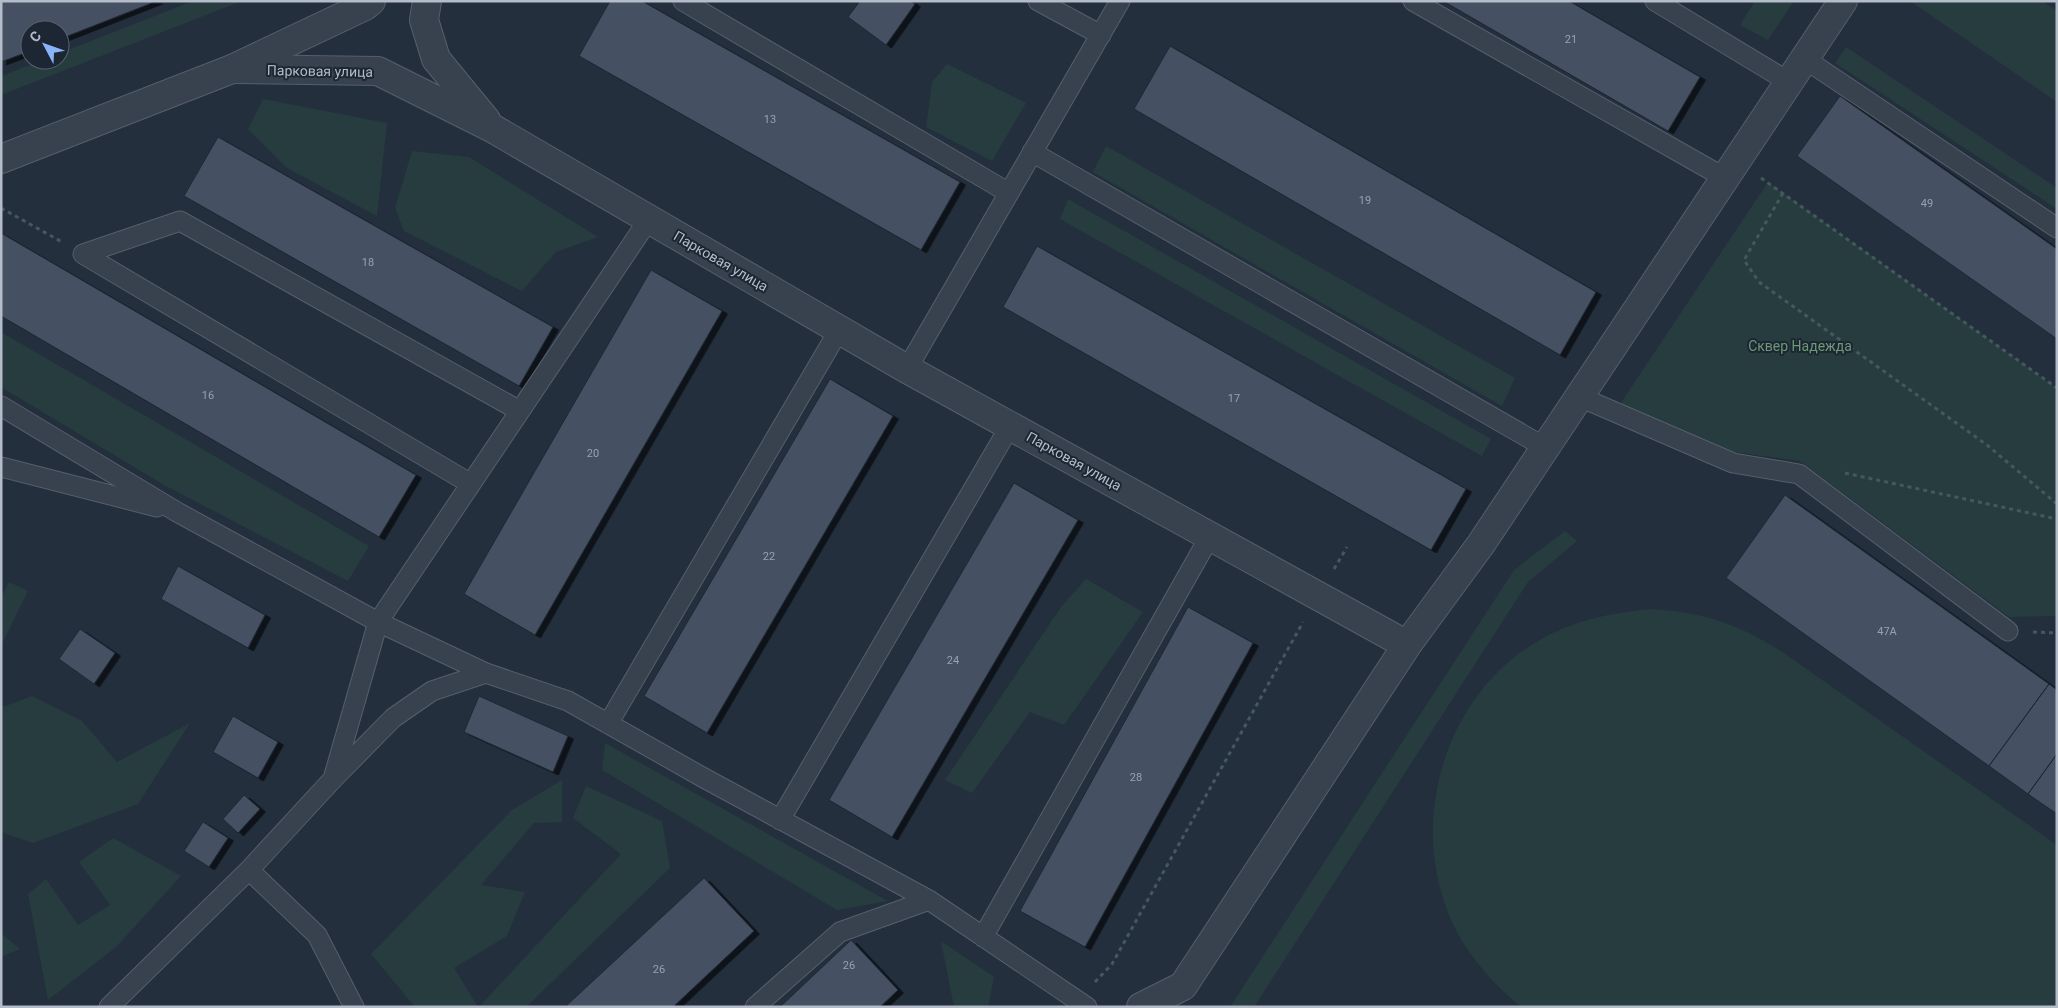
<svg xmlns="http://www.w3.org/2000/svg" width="2058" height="1008" viewBox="0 0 2058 1008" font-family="Roboto,sans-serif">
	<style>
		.green { fill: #263c3f }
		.building { fill: #455162; stroke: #1f2835; filter: url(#shadow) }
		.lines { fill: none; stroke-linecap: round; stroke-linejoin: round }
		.service-casing { stroke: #565f6c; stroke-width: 21 }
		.minor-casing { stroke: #565f6c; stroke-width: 30 }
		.tertiary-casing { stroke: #565f6c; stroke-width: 30 }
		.path { stroke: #44595c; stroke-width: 3; stroke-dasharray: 4 4; stroke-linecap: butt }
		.service { stroke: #38414e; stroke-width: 19 }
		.minor { stroke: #38414e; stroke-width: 28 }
		.tertiary { stroke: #38414e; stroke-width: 28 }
		.labels { text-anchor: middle; stroke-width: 4; stroke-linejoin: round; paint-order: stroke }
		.number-label { font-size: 11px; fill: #98a1af }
		.street-label { font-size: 14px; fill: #b4bcc9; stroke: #1d2633 }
		.park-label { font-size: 14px; fill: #6b9a76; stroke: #1d2633 }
	</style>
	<defs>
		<filter id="shadow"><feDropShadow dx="5.5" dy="3" stdDeviation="0" flood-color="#0009"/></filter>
	</defs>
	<rect width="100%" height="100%" fill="#242f3e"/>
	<!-- green -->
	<path class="green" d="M193,1H242L1,95V76L43,60H60V53Z
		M1755,1H1794L1768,40L1740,25Z
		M1910,1H2042L2057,11V102Z
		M1846,47L2057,188V209L1835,63Z
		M947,64L1026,103L992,161L926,127L932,82Z
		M263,99L387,123L377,216L287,168L248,129Z
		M1106,146L1515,378L1502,406L1093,172Z
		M412,151L469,157L598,237L556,252L522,291L404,231L395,208Z
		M1768,182L2057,388V616L2009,617L1800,461L1734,452L1620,404Z
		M1068,199L1491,439L1482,456L1060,219Z
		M1,332L369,546L348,581L164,485L1,387Z
		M1565,531L1577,541L1528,582L1254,1007H1230L1514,570Z
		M1086,579L1143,612L1064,725L1030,712L972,793L945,780L1061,607Z
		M9,582L28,591L1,646V598Z
		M1652,609C1705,613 1736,623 1781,651L2057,845V1007H1521C1495,985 1473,962 1457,932C1402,828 1444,685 1553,633C1585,618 1617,612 1652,609Z
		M32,696L82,721L117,762L190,723L138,804L33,843L1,832V703L3,707Z
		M605,743L888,901L837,910L602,770Z
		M562,780V822L534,823L481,885L525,892L507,936L454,968L478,1007H415L371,954L512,810Z
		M586,786L662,821L670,868L526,1007H479L621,854L573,818Z
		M113,838L181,876L116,947L48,1000L28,894L46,879L78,925L110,905L79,862Z
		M1,933L20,949L1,957Z
		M941,941L994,977L988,1007H954Z"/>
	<!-- building -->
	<path class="building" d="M1,1H157L60,39V30H30V51L1,62Z
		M610,1H642L960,182L921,250L579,56Z
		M860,1H911L915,4L886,45L848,17Z
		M1443,1H1569L1700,77L1668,131Z
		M1170,46L1596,292L1560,355L1134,109Z
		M1840,96L2057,249V339L1797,156Z
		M218,137L553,327L519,386L184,196Z
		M1,233L416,475L379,537L1,316Z
		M1037,246L1466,489L1431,550L1003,307Z
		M651,270L722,311L535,635L464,594Z
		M830,379L893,416L707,733L644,696Z
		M1014,483L1078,520L892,837L829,800Z
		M1785,495L2049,684L1989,766L1726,578Z
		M178,566L265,615L248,648L161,599Z
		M1188,607L1253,643L1085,947L1020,911Z
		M80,629L115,653L94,684L59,659Z
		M2049,684L2057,690V754L2028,794L1989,766Z
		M479,696L568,736L553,772L464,732Z
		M233,716L278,742L258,778L213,752Z
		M2057,754V814L2028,794Z
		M244,795L260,809L238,833L223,819Z
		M203,822L228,838L209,867L184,851Z
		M704,878L754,931L673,1007H565Z
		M851,940L898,990L880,1007H780Z"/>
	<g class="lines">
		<!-- service casing -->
		<g class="service-casing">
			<path id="service" d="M683,1L1009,193
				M1038,1L1101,35
				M1413,1L1725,178
				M1655,1L1789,82
				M1805,59L2057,228
				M1032,152L1546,448
				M907,369L1120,1
				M1580,397L1733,463L1799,474L2008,631
				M1,406L177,512L378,622L486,673L568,701L704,778L929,900L1087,1007
				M1,467L157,507
				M471,484L83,254L180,221L520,411
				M608,724L839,330
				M333,779L378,622L649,219
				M780,820L1010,426
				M249,870L317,935L354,1007
				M983,937L1210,536
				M109,1007L249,870L333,779L393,718L432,691L486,673
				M755,1007L840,932L929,900"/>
		</g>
		<!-- minor casing -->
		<g class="minor-casing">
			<path id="minor" d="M427,1L424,20L436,59L486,120
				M232,69L378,71L492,128L907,369L1407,645
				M1141,1007L1183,986L1407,645L1481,544L1843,1"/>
		</g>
		<!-- tertiary casing -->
		<g class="tertiary-casing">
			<path id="tertiary" d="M1,159L232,69L365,6L371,1"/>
		</g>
		<!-- path -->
		<path class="path" d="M1761,178L2057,388
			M1783,193L1744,260L1759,282L1987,445L2057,504
			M1,208L62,242
			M1845,473L2057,519
			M1334,569L1347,547
			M2033,632L2057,633
			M1095,982L1112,964L1303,622"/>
		<!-- service -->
		<use href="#service" class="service"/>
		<!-- minor -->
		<use href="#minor" class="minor"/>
		<!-- tertiary -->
		<use href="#tertiary" class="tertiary"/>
	</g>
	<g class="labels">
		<!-- number labels -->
		<g class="number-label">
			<text x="1571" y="43">21</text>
			<text x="770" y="123">13</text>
			<text x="1365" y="204">19</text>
			<text x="1927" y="207">49</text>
			<text x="368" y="266">18</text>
			<text x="208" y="399">16</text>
			<text x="1234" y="402">17</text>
			<text x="593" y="457">20</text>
			<text x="769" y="560">22</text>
			<text x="1887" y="635">47А</text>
			<text x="953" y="664">24</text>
			<text x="1136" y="781">28</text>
			<text x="849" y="969">26</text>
			<text x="659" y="973">26</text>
		</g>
		<!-- street labels -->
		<g class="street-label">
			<text transform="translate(320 71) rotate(1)" y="5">Парковая улица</text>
			<text transform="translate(721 261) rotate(30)" y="5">Парковая улица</text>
			<text transform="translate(1074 461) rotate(29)" y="5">Парковая улица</text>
		</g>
		<!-- park labels -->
		<g class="park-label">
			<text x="1800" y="351">Сквер Надежда</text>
		</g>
	</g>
	<!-- border -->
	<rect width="2058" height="1008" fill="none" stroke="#b4bcc9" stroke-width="5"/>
	<!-- north arrow -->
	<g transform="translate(45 45) rotate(311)"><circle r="24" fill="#1d2633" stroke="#59626f"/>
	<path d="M0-4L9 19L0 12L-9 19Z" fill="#8ab4f8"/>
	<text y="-8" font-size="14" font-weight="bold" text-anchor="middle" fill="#b4bcc9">С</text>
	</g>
</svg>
